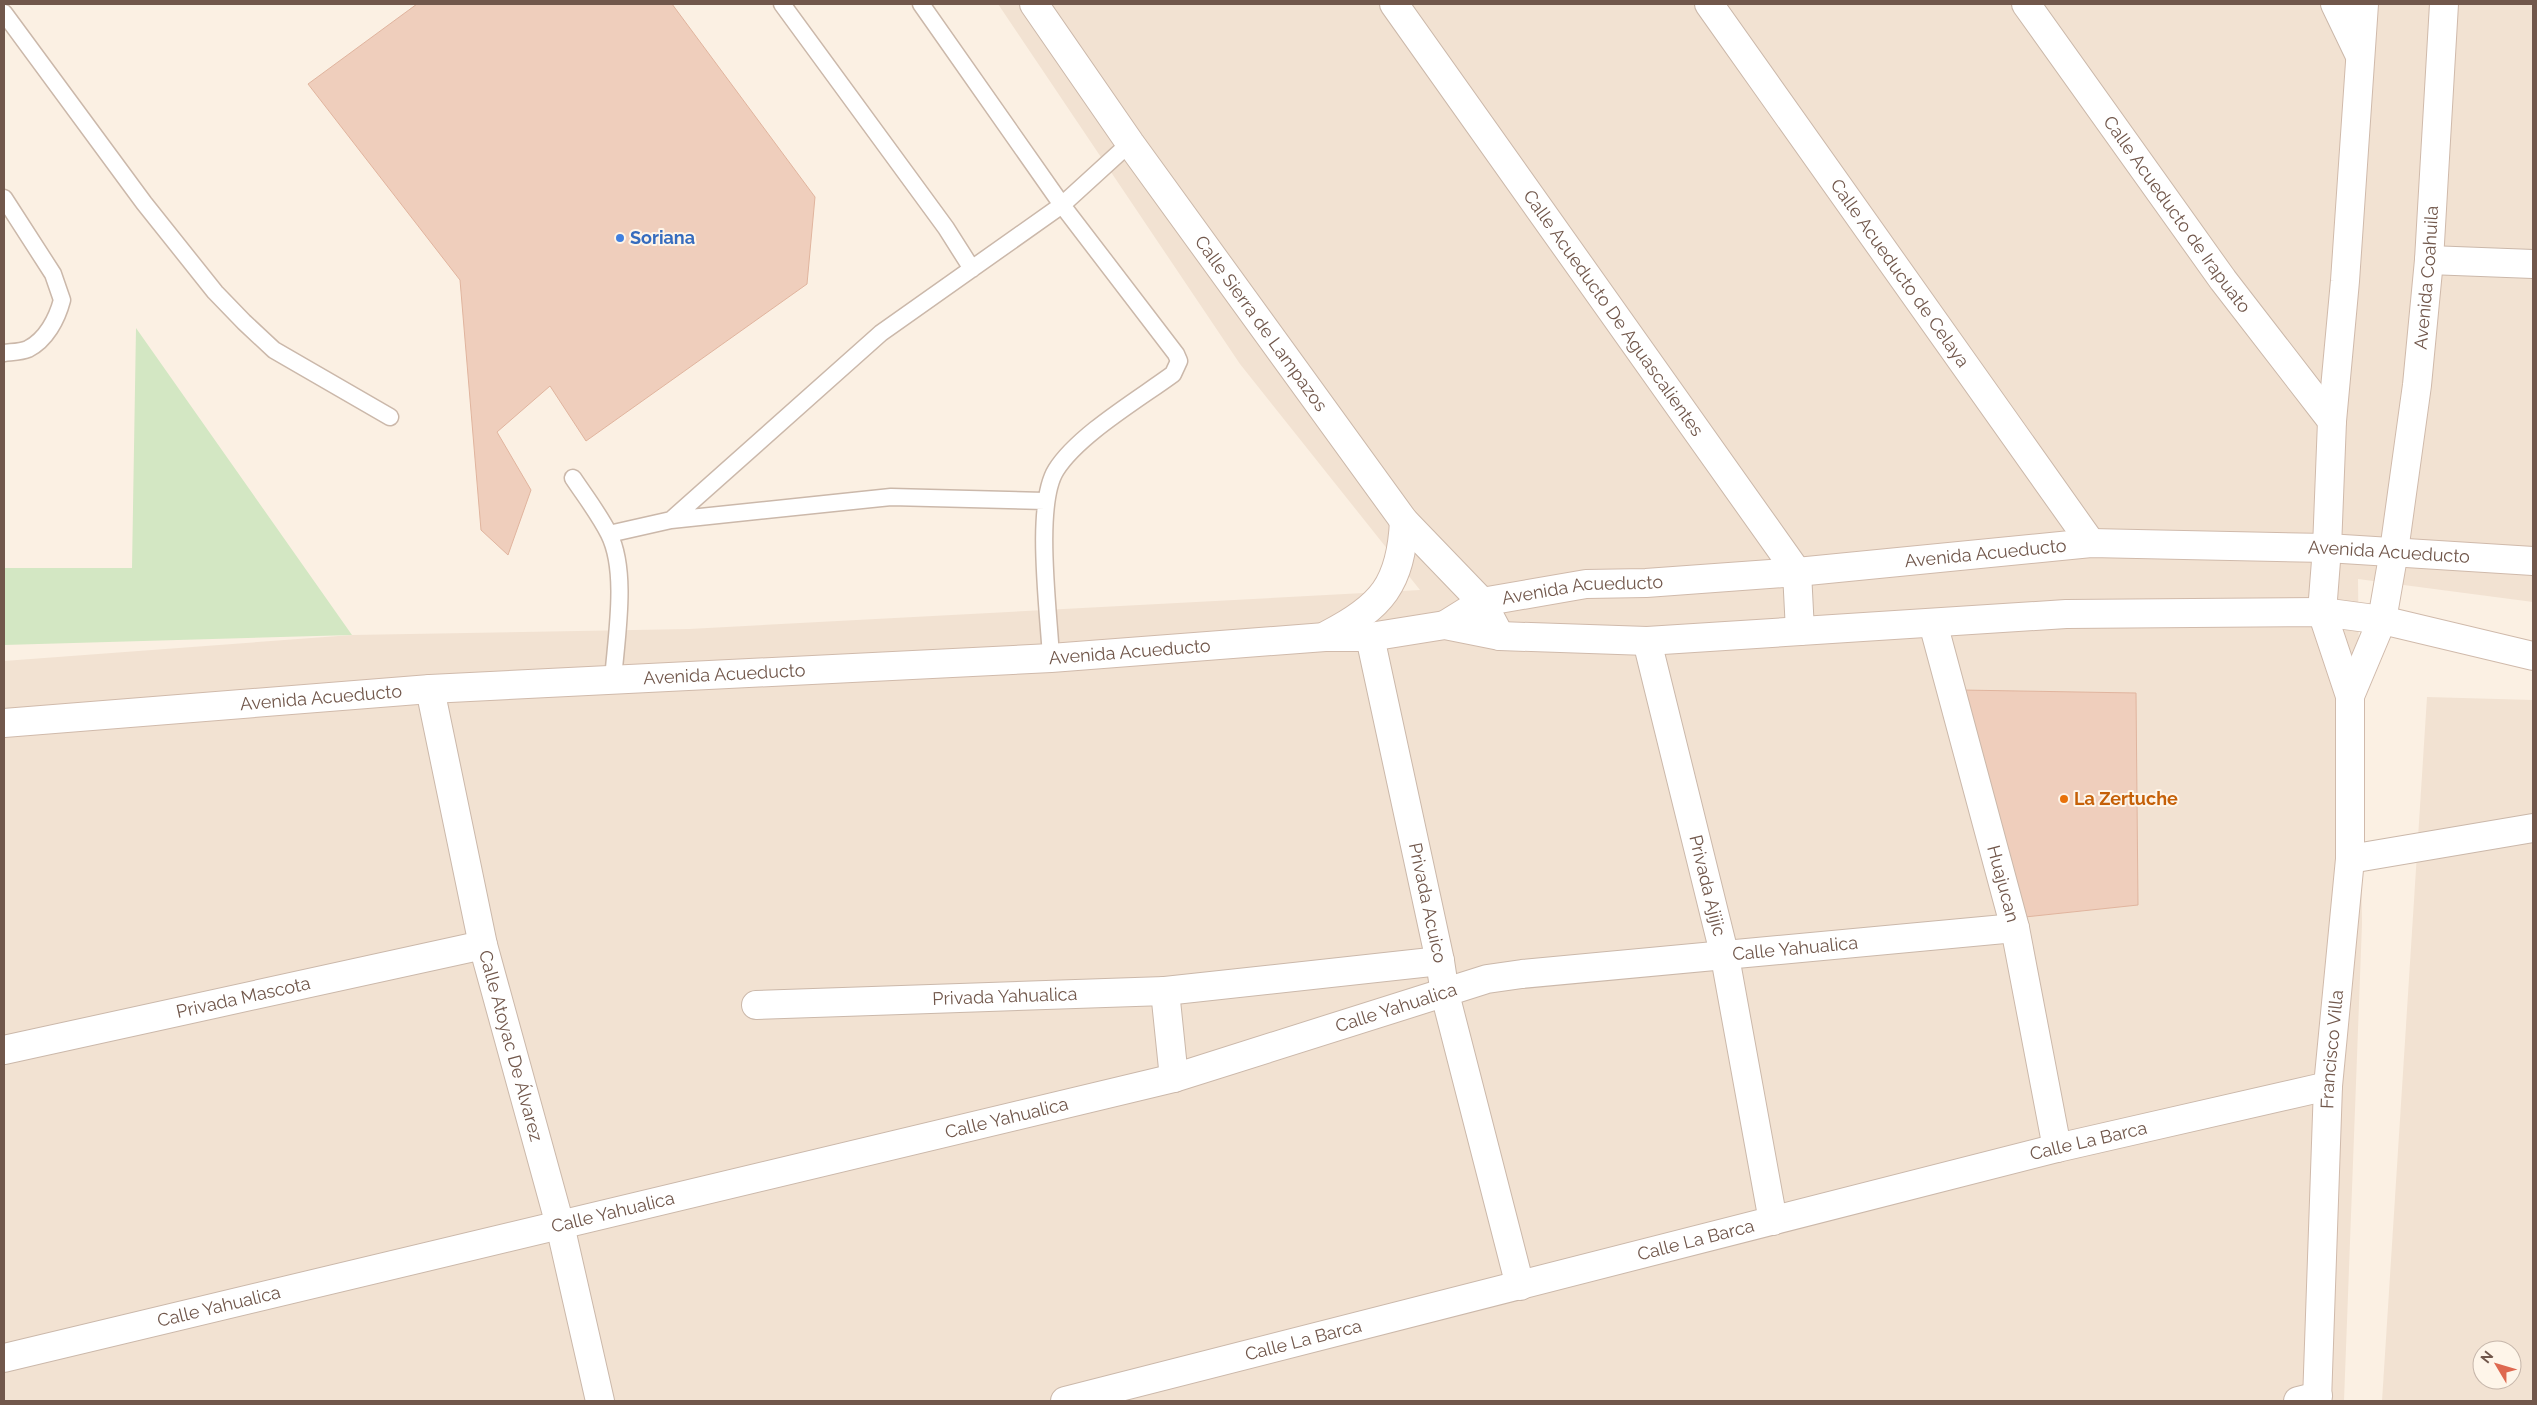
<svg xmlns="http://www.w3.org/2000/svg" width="2537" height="1405" viewBox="0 0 2537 1405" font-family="Raleway,sans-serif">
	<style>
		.residential { fill: #f2e2d2; fill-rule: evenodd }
		.green { fill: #d3e7c3 }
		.building { fill: #efcebc; stroke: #e0b49e }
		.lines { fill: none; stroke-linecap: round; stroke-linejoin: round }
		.lane-casing { stroke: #cbb8aa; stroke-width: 19 }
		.street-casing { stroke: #cbb8aa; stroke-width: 30 }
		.secondary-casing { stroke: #d0baab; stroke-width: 30 }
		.lane { stroke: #fff; stroke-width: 16 }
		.street { stroke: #fff; stroke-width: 28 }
		.secondary { stroke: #fff; stroke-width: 28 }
		.shop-dot { fill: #3f7fe0; stroke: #fef5e9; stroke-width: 2 }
		.food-dot { fill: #e8710a; stroke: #fef5e9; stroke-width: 2 }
		.labels { text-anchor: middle; stroke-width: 4; stroke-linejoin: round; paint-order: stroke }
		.street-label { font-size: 18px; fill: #71574b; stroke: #fef5e9 }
		.shop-label { font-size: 18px; font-weight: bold; fill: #366cbe; stroke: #fef5e9; text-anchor: start }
		.food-label { font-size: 18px; font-weight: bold; fill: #c56008; stroke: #fef5e9; text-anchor: start }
	</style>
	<rect width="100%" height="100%" fill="#fbf0e3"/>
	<!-- residential -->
	<path class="residential" d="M998,4H2533V602L2358,579L2362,924L2344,1401H4V661L352,635L689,629L1420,590L1240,364Z
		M2427,697L2533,700V1401H2382ZM2482,1350H2512V1380H2482Z"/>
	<!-- green -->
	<path class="green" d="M136,328L352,635L4,645V568H132Z"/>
	<!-- building -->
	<path class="building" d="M417,4H672L815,197L807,284L586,441L550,386L497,432L531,490L508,555L481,530L460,280L308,84Z
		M1961,690L2136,693L2138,905L2025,917Z"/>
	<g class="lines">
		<!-- lane casing -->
		<g class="lane-casing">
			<path id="lane" d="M782,4L946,228L972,269
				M921,4L1062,205L1176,354L1179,361L1173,374C1139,399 1078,435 1056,470C1034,505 1049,614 1051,658
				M4,13L144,203L215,292L244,322L274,350L390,417
				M4,198L53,274L62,300C57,319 46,340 28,349C21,352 11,352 4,353
				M573,478C585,496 599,514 609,534C628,572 616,638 613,680
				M1045,501L891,497L671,520L881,333L1062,205L1130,143
				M609,534L671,520"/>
		</g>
		<!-- street casing -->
		<g class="street-casing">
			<g id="street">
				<path id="s1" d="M1034,4L1130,143L1404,521L1482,602L1500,636"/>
				<path id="s2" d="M1394,4L1797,572L1800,631"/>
				<path id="s3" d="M1709,4L2091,543"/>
				<path id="s4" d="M2026,4L2223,280L2332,421"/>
				<path d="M2335,4L2360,56"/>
				<path d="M2429,260L2533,264"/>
				<path id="s5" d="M1933,623L2015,928L2057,1148"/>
				<path id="s6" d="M1370,637L1440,961L1445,994L1520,1286"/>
				<path id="s7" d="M1647,641L1725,957L1773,1221"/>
				<path id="s8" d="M430,689L483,945L560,1225L600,1401"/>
				<path d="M2350,859L2533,828"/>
				<path d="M1165,991L1440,961"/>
				<path id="s9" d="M756,1005L1165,991L1174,1078"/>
				<path id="s10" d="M4,1050L483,945"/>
				<path id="s11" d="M4,1358L1174,1078L1487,979L1522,974L2015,928"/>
				<path id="s12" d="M1065,1401L2057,1148L2328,1086"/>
				<path d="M2298,1401L2318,1396"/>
			</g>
		</g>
		<!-- secondary casing -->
		<g class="secondary-casing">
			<g id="secondary">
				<path id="s13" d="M1445,625L1482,602L1586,584L1646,583L1797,572L2091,543L2327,548L2533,561"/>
				<path d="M1327,635C1382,607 1401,584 1404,521"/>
				<path id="s14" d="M2350,696L2382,620L2394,551L2417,385L2429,260L2444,4"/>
				<path id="s15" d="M4,723L430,689L1051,658L1325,637H1370L1445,625L1500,636L1647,641L2066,614L2322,612L2382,620L2533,656"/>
				<path id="s16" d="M2317,1401L2328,1086L2350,859V696L2322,612L2327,548L2332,421L2345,281L2364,4"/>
			</g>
		</g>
		<!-- lane -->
		<use href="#lane" class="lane"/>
		<!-- street -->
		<use href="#street" class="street"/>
		<!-- secondary -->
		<use href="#secondary" class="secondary"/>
	</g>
	<!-- markers -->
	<circle class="shop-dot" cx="620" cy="238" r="5"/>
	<circle class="food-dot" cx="2064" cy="799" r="5"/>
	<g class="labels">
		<!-- street labels -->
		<g class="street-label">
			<text dy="6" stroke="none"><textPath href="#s4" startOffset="259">Calle Acueducto de Irapuato</textPath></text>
			<text dy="6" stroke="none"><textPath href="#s3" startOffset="330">Calle Acueducto de Celaya</textPath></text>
			<text dy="6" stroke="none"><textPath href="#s14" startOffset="428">Avenida Coahuila</textPath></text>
			<text dy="6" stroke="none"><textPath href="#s2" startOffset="379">Calle Acueducto De Aguascalientes</textPath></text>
			<text dy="6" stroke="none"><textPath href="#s1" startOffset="392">Calle Sierra de Lampazos</textPath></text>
			<text dy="6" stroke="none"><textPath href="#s13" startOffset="954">Avenida Acueducto</textPath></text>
			<text dy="6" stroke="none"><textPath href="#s13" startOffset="550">Avenida Acueducto</textPath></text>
			<text dy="6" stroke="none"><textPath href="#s13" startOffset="145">Avenida Acueducto</textPath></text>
			<text dy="6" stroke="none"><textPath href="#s15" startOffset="1128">Avenida Acueducto</textPath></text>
			<text dy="6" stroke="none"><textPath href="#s15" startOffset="722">Avenida Acueducto</textPath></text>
			<text dy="6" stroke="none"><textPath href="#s15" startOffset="318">Avenida Acueducto</textPath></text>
			<text dy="6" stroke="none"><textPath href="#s5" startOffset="270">Huajucan</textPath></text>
			<text dy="6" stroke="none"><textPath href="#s7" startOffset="252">Privada Ajijic</textPath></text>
			<text dy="6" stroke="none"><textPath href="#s6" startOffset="272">Privada Acuico</textPath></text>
			<text dy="6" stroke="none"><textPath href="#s11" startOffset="1841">Calle Yahualica</textPath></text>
			<text dy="6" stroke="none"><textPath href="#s9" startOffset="249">Privada Yahualica</textPath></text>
			<text dy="6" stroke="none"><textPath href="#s10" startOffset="245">Privada Mascota</textPath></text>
			<text dy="6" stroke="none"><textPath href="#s11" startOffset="1436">Calle Yahualica</textPath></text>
			<text dy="6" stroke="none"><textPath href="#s8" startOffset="366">Calle Atoyac De Álvarez</textPath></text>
			<text dy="6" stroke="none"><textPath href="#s16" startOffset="352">Francisco Villa</textPath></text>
			<text dy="6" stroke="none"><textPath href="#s11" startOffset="1031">Calle Yahualica</textPath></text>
			<text dy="6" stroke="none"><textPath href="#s12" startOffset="1056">Calle La Barca</textPath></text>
			<text dy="6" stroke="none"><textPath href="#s11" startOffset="626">Calle Yahualica</textPath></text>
			<text dy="6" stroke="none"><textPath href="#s12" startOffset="651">Calle La Barca</textPath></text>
			<text dy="6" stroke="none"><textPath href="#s11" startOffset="221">Calle Yahualica</textPath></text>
			<text dy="6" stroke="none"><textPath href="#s12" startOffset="246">Calle La Barca</textPath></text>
		</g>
		<!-- shop labels -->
		<g class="shop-label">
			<text x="630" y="244">Soriana</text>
		</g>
		<!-- food labels -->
		<g class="food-label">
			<text x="2074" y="805">La Zertuche</text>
		</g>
	</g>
	<!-- border -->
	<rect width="2537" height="1405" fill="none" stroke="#71574b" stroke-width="10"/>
	<!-- north arrow -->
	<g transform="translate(2497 1365) rotate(308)"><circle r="24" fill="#fef5e9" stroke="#c6b6aa"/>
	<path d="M0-4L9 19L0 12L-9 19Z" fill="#de684f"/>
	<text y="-8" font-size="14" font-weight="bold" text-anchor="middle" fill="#71574b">N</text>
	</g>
</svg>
